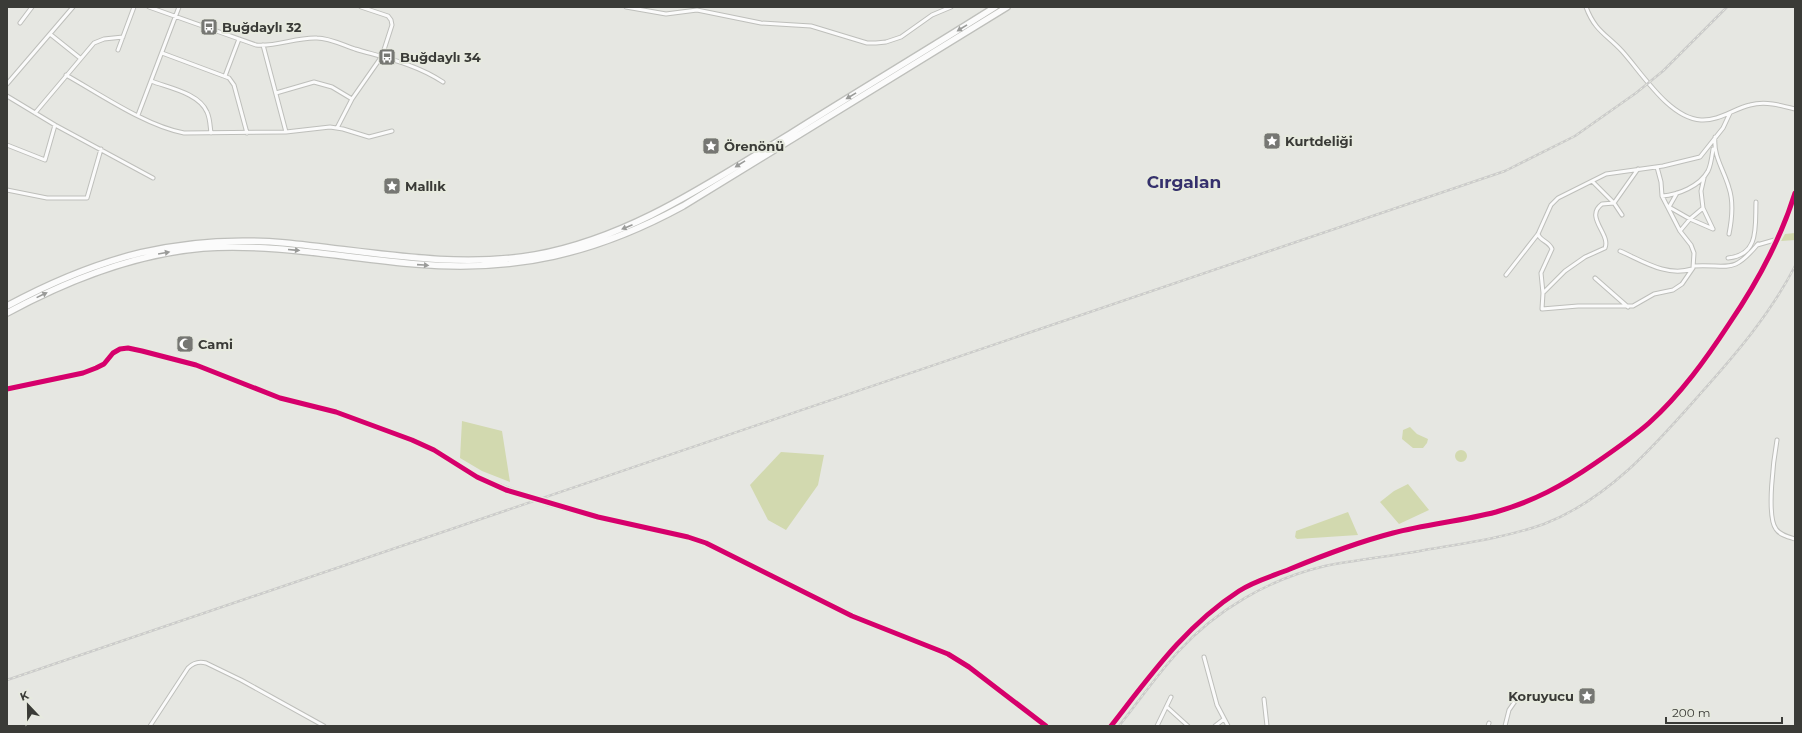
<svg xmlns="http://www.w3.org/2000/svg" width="1802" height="733" viewBox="0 0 1802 733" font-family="Montserrat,sans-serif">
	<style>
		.grass { fill: #d2d9af }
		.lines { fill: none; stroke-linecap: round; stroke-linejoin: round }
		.secondary-tunnel { stroke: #c4c5c0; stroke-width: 4.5; stroke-dasharray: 4.5 2; stroke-linecap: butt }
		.street-casing { stroke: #bebfbb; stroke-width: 5 }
		.secondary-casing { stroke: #bebfbb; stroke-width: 6 }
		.highway-casing { stroke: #bebfbb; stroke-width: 8 }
		.street { stroke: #fbfbfb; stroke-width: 3 }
		.secondary { stroke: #fbfbfb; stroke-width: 4.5 }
		.highway { stroke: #fbfbfb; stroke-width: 5.5 }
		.rail-casing { stroke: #cbcbca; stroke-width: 2.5 }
		.rail { stroke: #e7eadf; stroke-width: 1; stroke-dasharray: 3; stroke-linecap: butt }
		.cycleway-casing { stroke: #e7eadf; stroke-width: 8 }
		.cycleway { stroke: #d6006c; stroke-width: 5 }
		.oneway { fill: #9a9b99 }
		.labels { text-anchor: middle; stroke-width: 4; stroke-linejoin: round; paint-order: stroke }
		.poi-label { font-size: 13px; font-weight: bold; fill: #3a3b37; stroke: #e7eadf; text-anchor: start }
		.district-label { font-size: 17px; font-weight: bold; fill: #35316c; stroke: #e7eadf }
	</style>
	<rect width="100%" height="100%" fill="#e6e7e2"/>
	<!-- grass -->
	<path class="grass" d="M1795,233V240L1781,241L1785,234Z
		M462,421L502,431L510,482L482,471L460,458Z
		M1410,427L1417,434L1428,439L1427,443L1423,448H1413L1402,439L1403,430Z
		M1455 456a6 6 0 1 1 12 0a6 6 0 1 1-12 0Z
		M781,452L824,455L818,485L786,530L768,520L750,485Z
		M1408,484L1429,510L1399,524L1380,502L1394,491Z
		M1348,512L1358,535L1297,539L1295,537L1296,531Z"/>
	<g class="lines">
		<!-- secondary-tunnel -->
		<path class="secondary-tunnel" d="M517,493L547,503"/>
		<!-- street casing -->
		<g class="street-casing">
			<path id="street" d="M149,7L256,45C277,47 296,37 317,38C329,38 343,45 355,49C386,58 416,64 443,82
				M626,7L666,14L697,10L761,23L811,26L867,43H876L886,42L901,37L932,15L951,7
				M1586,7C1595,31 1606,34 1622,51C1642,73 1669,118 1701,120C1719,121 1733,109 1750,105C1765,101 1780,105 1795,109
				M20,23L32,7
				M50,34L80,58
				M263,45L286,132
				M118,50L134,7
				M162,53L229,78L234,85L247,133
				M66,75C100,94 146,126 184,133L286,132L330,127L343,129L369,137L392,131
				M225,76L239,39
				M151,81C169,88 199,93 207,112C210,118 210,126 211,133
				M7,84L73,7
				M276,93L314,82L332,87L352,99
				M7,96L55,125L153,178
				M35,113L94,43L104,39L123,37
				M138,115L179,7
				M337,128L352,99L382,56L392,25L391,20L388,16L361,7
				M1715,137C1713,156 1724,170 1729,188C1734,203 1732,219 1729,234
				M7,145L45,160L55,125
				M1592,181L1614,203L1622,215
				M7,190L47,198H87L101,149
				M1677,193L1669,207L1690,219L1713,229
				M1662,196C1678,195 1700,186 1708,171C1711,165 1712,156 1713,149
				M1614,203L1638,169
				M1703,208L1713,229
				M1680,231L1690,219L1703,208L1701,191L1704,178
				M1538,234C1540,241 1549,241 1552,249L1541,273L1543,293L1542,309L1578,306H1633L1654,294L1673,290L1682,284L1693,268L1694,253L1691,245L1680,231L1662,196L1661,182L1657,167
				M1757,245L1778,239
				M1620,251C1643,261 1666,277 1692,269
				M1728,258C1760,255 1755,226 1756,202
				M1694,266C1729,264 1732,275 1758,244
				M1506,275L1538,234L1551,205L1558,198L1606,174L1663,166L1700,157L1723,128L1730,113
				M1595,278L1628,307
				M1543,293L1565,271L1585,257L1605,248C1611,234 1584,217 1602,204L1614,203
				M1777,440C1774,457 1766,516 1776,529C1780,535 1788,537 1795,539
				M1204,657L1217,705L1228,726
				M1264,699L1267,726
				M1167,707L1188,726
				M150,726L188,668C193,663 199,661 206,663L241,680L324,726
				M1111,726C1150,676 1185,626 1239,591C1254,581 1273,576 1290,569C1324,555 1358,542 1393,533C1427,524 1462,521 1496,512C1534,501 1562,486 1594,464C1613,451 1632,438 1649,423C1681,394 1706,359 1729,324C1757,283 1780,241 1795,193
				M1157,726L1171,697
				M1215,726L1224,719
				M1488,726L1489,723
				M1505,726L1509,710L1518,697"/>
		</g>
		<!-- secondary casing -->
		<g class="secondary-casing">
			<path id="secondary" d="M7,389L83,373L96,368L104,364L113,353L120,349L128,348L142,351L196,365L280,398L336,412L412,440L434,450L477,477L517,493
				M547,503L609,520L682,535L706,543L852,616L948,654L969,667L1046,726"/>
		</g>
		<!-- highway casing -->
		<g class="highway-casing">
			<path id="highway" d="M7,306C98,257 181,234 285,243C368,251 452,269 535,255C630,238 709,183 790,134C858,91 927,50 995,7
				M7,313C68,280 133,254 203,248C274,243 345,258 416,264C514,273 597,253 683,206L1007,7"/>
		</g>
		<!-- street -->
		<use href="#street" class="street"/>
		<!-- secondary -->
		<use href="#secondary" class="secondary"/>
		<!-- highway -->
		<use href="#highway" class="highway"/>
		<!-- rail casing -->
		<g class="rail-casing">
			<path id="rail" d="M7,680L1505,171L1575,136L1636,93L1663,71L1727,7
				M1119,726C1139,701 1157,675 1178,652C1216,610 1269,579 1325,566C1354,560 1384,557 1414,552C1457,544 1502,539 1544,524C1609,499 1656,444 1701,393C1736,354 1771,313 1795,266"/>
		</g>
		<!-- rail -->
		<use href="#rail" class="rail"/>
		<!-- cycleway casing -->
		<g class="cycleway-casing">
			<path id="cycleway" d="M7,389L83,373L96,368L104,364L113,353L120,349L128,348L142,351L196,365L280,398L336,412L412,440L434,450L477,477L506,490L598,517L688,537L706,543L852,616L948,654L969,667L1046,726
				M1111,726C1150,676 1185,626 1239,591C1254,581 1273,576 1290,569C1324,555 1358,542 1393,533C1427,524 1462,521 1496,512C1534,501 1562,486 1594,464C1613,451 1632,438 1649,423C1681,394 1706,359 1729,324C1757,283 1780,241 1795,193"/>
		</g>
		<!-- cycleway -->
		<use href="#cycleway" class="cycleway"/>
	</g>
	<!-- one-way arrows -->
	<defs><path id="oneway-solid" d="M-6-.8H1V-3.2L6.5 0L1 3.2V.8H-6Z"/></defs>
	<g class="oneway">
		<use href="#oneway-solid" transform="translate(962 28) rotate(148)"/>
		<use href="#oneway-solid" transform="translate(851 96) rotate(149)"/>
		<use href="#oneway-solid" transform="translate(740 164) rotate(148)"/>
		<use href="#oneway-solid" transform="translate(627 227) rotate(157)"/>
		<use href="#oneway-solid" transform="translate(294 250) rotate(5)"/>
		<use href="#oneway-solid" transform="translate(164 253) rotate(-10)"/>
		<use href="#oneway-solid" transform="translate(423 265) rotate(4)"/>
		<use href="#oneway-solid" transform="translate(42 295) rotate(-26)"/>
	</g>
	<!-- icons -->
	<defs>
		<g id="bus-square" transform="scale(0.9)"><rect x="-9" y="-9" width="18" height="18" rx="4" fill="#767773" stroke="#e7eadf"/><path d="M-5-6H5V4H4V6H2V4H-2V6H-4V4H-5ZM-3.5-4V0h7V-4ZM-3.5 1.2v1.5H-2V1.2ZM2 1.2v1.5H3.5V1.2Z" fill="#fff"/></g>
		<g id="sight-square" transform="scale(0.9)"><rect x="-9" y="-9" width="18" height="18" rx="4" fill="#767773" stroke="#e7eadf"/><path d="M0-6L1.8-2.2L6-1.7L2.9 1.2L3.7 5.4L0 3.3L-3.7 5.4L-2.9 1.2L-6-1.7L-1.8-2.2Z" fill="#fff"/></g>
		<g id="mosque-square" transform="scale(0.9)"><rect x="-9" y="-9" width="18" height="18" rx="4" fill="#767773" stroke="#e7eadf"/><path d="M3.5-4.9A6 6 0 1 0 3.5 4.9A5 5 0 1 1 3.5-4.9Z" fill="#fff"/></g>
	</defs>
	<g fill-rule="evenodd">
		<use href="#bus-square" x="209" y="27"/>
		<use href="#bus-square" x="387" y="57"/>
		<use href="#sight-square" x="1272" y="141"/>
		<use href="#sight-square" x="711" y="146"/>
		<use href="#sight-square" x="392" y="186"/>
		<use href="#mosque-square" x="185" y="344"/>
		<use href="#sight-square" x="1587" y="696"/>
	</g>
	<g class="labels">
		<!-- poi labels -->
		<g class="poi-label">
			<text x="222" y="32">Buğdaylı 32</text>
			<text x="400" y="62">Buğdaylı 34</text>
			<text x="1285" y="146">Kurtdeliği</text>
			<text x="724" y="151">Örenönü</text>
			<text x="405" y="191">Mallık</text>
			<text x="198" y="349">Cami</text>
			<text x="1574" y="701" text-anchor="end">Koruyucu</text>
		</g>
		<!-- district labels -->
		<g class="district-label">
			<text x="1184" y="188">Cırgalan</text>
		</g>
	</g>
	<!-- border -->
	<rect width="1802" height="733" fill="none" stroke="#3a3b37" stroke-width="16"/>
	<!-- north arrow -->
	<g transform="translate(28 705) rotate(338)" stroke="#e7eadf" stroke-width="3" paint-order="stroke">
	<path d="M0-3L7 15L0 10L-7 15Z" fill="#3a3b37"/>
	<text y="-6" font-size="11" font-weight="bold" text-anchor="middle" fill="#3a3b37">K</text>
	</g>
	<!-- scale -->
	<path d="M1666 717v6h116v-6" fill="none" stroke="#3a3b37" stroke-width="2"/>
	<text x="1672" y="717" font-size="12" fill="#3a3b37" stroke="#e7eadf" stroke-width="3" paint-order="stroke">200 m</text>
</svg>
